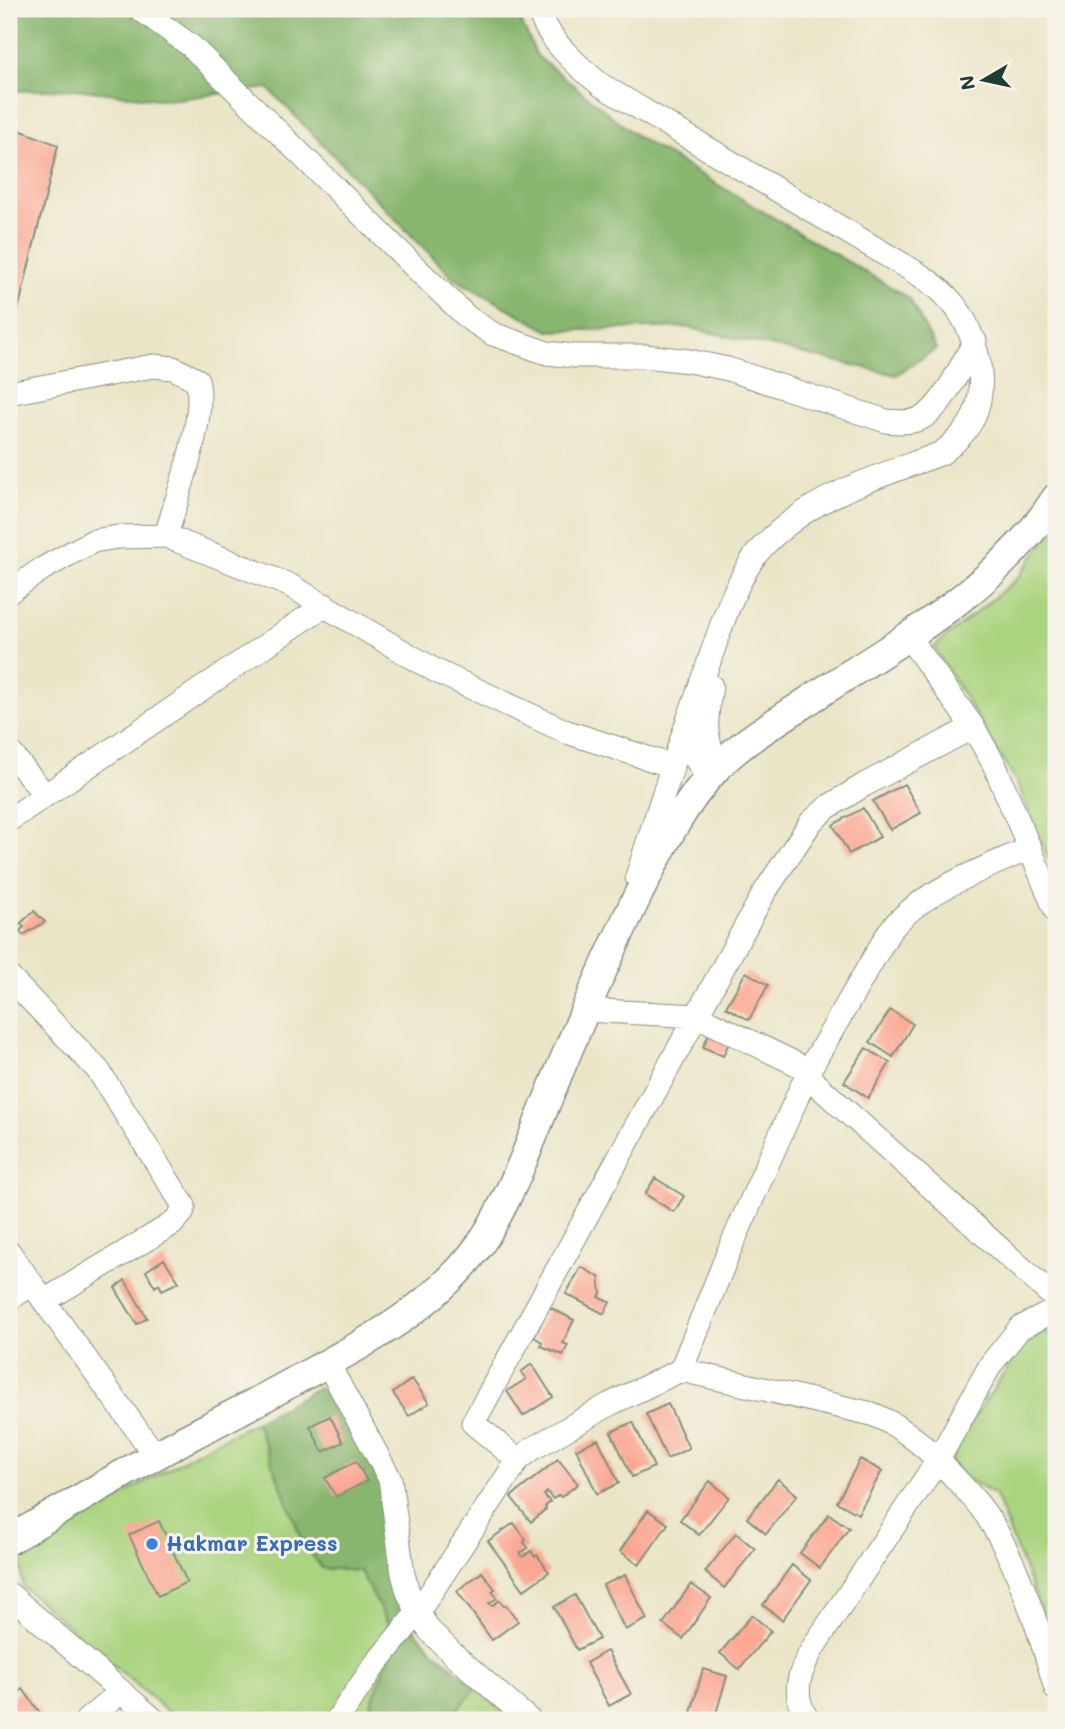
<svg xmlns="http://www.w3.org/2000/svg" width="1065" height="1729" viewBox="0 0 1065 1729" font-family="Mali,sans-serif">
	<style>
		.green { fill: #abd480; stroke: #65885a; stroke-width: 2 }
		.forest { fill: #88b66e; stroke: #547a51; stroke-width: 2 }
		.building { fill: #fba793 }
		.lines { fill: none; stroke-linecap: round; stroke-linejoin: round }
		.minor-casing { stroke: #85917e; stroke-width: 25 }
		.major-casing { stroke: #85917e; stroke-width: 31 }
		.minor { stroke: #fff; stroke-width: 23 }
		.major { stroke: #fff; stroke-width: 28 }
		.shop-dot { fill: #3f7fe0; stroke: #f7f3e8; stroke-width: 2.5 }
		.labels { text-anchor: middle; stroke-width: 6; stroke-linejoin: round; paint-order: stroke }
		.shop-label { font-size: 21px; font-weight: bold; fill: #366cbe; stroke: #f7f3e8; text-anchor: start }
	</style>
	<rect width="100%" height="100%" fill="#f7f3e8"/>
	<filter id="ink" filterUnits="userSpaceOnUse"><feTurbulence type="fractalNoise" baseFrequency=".0143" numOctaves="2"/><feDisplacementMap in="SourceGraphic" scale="14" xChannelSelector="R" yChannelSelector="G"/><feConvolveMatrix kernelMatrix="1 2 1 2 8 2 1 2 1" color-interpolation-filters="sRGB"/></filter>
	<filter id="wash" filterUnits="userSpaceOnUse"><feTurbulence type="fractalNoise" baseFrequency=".00686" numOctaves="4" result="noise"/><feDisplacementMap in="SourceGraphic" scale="28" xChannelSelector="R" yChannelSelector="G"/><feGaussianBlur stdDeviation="1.57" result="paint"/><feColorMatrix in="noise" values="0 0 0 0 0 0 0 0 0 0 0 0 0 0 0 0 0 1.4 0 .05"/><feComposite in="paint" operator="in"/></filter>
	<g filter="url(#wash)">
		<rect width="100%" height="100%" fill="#ebe5c8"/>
		<!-- green -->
		<path class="green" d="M1056,525V877L1017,783L934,647L1018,578Z
			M1056,1328V1648L995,1495L964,1477L951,1462L961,1438L1024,1343Z
			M256,1422L303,1542L322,1568L360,1571L396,1639L365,1720H177L23,1587L19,1554L208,1446Z
			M476,1688L512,1720H448Z"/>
		<!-- forest -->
		<path class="forest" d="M9,9H519V17L537,56L639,138L909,298L936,349L896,375L686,327L549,331L453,278L268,88L167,100L74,89L9,91Z
			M319,1387L334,1396L383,1487L395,1595L402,1616L432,1649L476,1688L448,1720H365L396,1638L360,1571L322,1568L303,1542L256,1422Z"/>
		<g id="blocks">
			<!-- building -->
			<path class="building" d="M9,126L58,145L10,343H9Z
				M904,784L921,813L890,830L873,801Z
				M863,808L880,837L849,854L833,825Z
				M34,911L45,922L23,935L19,932L24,927L20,924Z
				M746,972L768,985L749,1020L726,1007Z
				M890,1010L913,1024L893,1057L870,1042Z
				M709,1034L729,1043L723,1056L703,1047Z
				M866,1048L890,1063L868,1098L844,1082Z
				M655,1178L684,1196L674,1212L645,1194Z
				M164,1259L179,1282L162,1290L159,1284L155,1287L146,1271Z
				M581,1267L599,1277L601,1293L599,1297L610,1302L604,1314L566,1294Z
				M125,1280L147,1318L137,1324L115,1288Z
				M549,1307L574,1320L563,1343L568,1345L563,1355L541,1346L542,1342L534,1337Z
				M532,1364L553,1397L523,1416L507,1391L526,1379L521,1372Z
				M412,1379L429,1403L409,1416L393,1393Z
				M668,1404L689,1448L667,1459L646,1414Z
				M330,1416L343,1442L323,1452L310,1426Z
				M633,1422L654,1467L632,1477L611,1432Z
				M598,1439L619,1483L597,1494L576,1449Z
				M558,1459L578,1484L561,1497L559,1495L553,1499L547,1492L544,1495L550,1502L545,1507L546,1509L531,1522L511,1497Z
				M860,1459L882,1471L858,1514L837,1502Z
				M356,1461L367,1481L336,1497L325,1478Z
				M778,1479L797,1495L766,1534L747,1518Z
				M710,1481L729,1497L699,1535L680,1520Z
				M648,1510L668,1524L639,1565L620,1551Z
				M829,1514L849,1528L820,1568L800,1553Z
				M159,1521L187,1582L158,1596L129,1535Z
				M514,1523L526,1540L524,1542L528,1548L520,1553L523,1557L531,1551L535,1557L537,1555L549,1572L524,1590L488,1541Z
				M736,1533L755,1549L724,1588L705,1572Z
				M792,1565L811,1580L782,1620L763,1605Z
				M482,1572L495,1589L492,1591L497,1598L489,1603L492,1606L499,1600L504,1606L506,1605L518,1621L492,1640L457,1591Z
				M625,1575L647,1619L625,1630L603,1585Z
				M691,1584L711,1598L683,1639L663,1624Z
				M575,1595L599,1639L577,1650L554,1607Z
				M752,1615L771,1631L739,1669L720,1653Z
				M607,1651L631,1694L609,1706L586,1663Z
				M703,1669L727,1676L714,1720L690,1716Z
				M23,1689L45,1720H9V1700Z"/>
		</g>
	</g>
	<g filter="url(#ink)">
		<use href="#blocks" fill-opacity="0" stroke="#85917e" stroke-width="2"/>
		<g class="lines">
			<!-- minor casing -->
			<g class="minor-casing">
				<path id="minor" d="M140,9L191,46L420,272L468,318L493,334L547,353L575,356H645L689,361L728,369L886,421C897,422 909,423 920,419C943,409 962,363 975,341
					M539,9C545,38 579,67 601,85L920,275C928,281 938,287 945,295C974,322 990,380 974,416C967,432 955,442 942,453C890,473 832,489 788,524C774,535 760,547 751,562C730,594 719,634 706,670C681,738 659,807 637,877
					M9,393L153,366L173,368L197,380C207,418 177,496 166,536
					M9,592L42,569L93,541L118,537L166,536L289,585L436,671L541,720L567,732L672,766
					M908,636L973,727L994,764L1056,911
					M711,686C706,719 702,736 719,766
					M686,726L689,748L708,778
					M9,751L45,795
					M9,820L325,605
					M9,977L98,1070L184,1206L182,1213L172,1224L44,1301
					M584,1010L697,1016L809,1070
					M806,1075L1056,1299
					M9,1252L155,1455
					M9,1299L32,1284
					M328,1364L390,1479L403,1574L408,1592L418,1612L429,1630L453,1654L529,1720
					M681,1370L729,1251L809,1070L889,932C920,891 984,869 1030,848
					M518,1460L473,1423L764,893L811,822L828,807L864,785L973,727
					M9,1594L154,1720
					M87,1720L121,1692
					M337,1720L374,1666L418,1612L518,1460L532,1449L610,1404L681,1370L872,1414C900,1425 924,1445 945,1467C959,1483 975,1498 987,1516C1018,1562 1041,1635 1056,1689
					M808,1720C789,1692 801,1668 816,1643L938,1460L991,1364L1020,1328L1056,1310"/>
			</g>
			<!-- major casing -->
			<g class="major-casing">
				<path id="major" d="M9,1540C69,1505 128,1470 189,1437C226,1418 262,1399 298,1379C364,1344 437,1306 481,1243C508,1202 525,1156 543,1111C573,1037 604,964 639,893C661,849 683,804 716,769C738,745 768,727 796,709C889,646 993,595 1056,498"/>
			</g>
			<!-- minor -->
			<use href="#minor" class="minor"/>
			<!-- major -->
			<use href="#major" class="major"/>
		</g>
	</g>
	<!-- markers -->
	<circle class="shop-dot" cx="152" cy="1544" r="7"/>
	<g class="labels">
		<!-- shop labels -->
		<g class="shop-label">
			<text x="166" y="1551">Hakmar Express</text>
		</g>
	</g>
	<!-- margin -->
	<rect width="1065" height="1729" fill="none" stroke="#f7f3e8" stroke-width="35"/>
	<!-- north arrow -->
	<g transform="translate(984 80) rotate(261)" stroke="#f7f3e8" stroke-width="5" paint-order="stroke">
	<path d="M0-5L12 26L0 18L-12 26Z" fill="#1f3d34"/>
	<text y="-10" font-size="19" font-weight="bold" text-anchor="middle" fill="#1f3d34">N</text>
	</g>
</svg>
